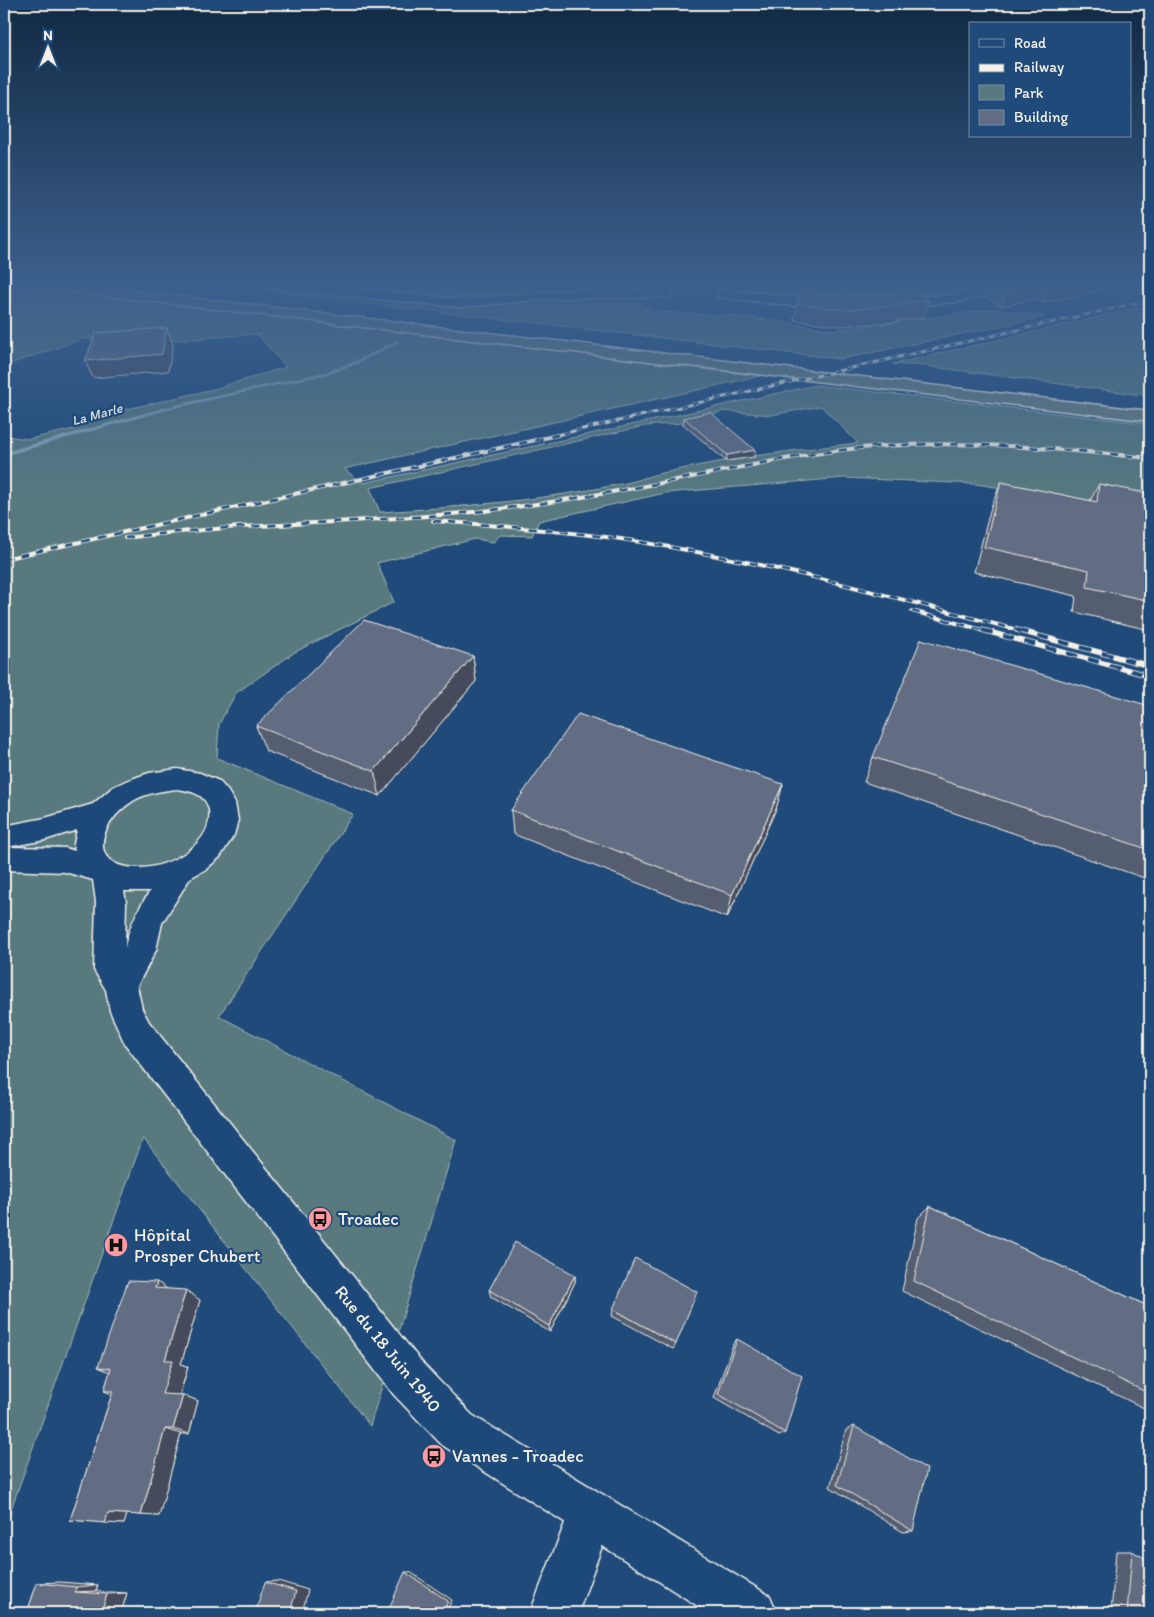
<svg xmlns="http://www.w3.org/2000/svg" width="1154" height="1617" viewBox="0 0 1154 1617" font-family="Itim,sans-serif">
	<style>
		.green { fill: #587a7f; stroke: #a6b6b4; fill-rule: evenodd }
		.water { fill: #40789b; stroke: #88a8ba }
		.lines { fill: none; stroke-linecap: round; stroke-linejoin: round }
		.stream { fill: #88a8ba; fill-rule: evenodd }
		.minor-casing { stroke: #f4f1e8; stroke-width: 3 }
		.tertiary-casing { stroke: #f4f1e8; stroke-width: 3 }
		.trunk-casing { stroke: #f4f1e8; stroke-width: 3 }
		.minor { fill: #1f4a7a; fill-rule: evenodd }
		.tertiary { fill: #1f4a7a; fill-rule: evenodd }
		.trunk { fill: #6a7f7c; fill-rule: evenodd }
		.rail-far2-casing { stroke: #f4f1e8; stroke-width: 3 }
		.rail-far1-casing { stroke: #f4f1e8; stroke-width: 4 }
		.rail-casing { stroke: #f4f1e8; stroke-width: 5.5 }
		.rail-far2 { stroke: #1f4a7a; stroke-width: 2; stroke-dasharray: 6; stroke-linecap: butt }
		.rail-far1 { stroke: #1f4a7a; stroke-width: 2.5; stroke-dasharray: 8; stroke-linecap: butt }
		.rail { stroke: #1f4a7a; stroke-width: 4; stroke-dasharray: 11; stroke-linecap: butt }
		.wall { fill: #545d71; stroke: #f4f1e8 }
		.shaded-wall { fill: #454c5c; stroke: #f4f1e8 }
		.building { fill: #626c83; stroke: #f4f1e8 }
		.labels { text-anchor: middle; stroke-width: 4.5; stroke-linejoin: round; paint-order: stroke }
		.far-water-label { font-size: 14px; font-style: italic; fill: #d9dfdc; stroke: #1f4a7a }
		.near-poi-label { font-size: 18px; fill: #f4f1e8; stroke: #1f4a7a; text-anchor: start }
		.near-street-label { font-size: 18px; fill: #f4f1e8; stroke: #1f4a7a }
	</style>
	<rect width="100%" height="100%" fill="#1f4a7a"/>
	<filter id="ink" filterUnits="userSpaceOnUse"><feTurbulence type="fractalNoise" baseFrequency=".02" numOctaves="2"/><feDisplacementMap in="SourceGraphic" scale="10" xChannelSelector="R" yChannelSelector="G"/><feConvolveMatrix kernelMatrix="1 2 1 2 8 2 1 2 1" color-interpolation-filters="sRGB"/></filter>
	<g filter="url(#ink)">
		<!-- green -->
		<path class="green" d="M335,283H375L448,291L454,283H531L529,293L620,290L654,312L741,316L835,330L996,309L1044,317L841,359L262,291L328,287Z
			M4,285L406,332L760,376L344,469L363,483L816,385L1150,424V511L976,484L844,478L665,493L539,521L532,536L500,535L494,542L475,539L377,563L394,602L295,652L236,693L219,724L217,758L353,814L219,1016L456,1140L370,1426L143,1138L4,1529V436L29,439L79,428L93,417L214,389L286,367L257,334L180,340L107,342L85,338L4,366ZM821,406L858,443C792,450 726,459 662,473C650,475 638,481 626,483C545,500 462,507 380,512L370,488L645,426L683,423L724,411L771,415Z
			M1150,305V396L925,366L893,364Z"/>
		<!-- water -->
		<path class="water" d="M375,283H454L448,291Z"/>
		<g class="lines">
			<!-- stream -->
			<path class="stream" d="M487,283H491L497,293H493Z
				M396,341L400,342L357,364L333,373L170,409L4,456V452L167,407L329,371L353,362Z"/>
			<!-- minor casing -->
			<g class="minor-casing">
				<path id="minor" d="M251,283H300L459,299L565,290L660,289L665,283H679L669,296L664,297L565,298L459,307L258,287Z
					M1000,283H1024L1022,286L958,302L891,307L886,306L884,303L886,300L891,299L958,294Z
					M723,290L764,293L836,303L841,304L843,307L841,310L836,311L718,297L716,294L718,291Z
					M591,1490L607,1497L614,1513L578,1613H530L575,1497Z"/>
			</g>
			<!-- tertiary casing -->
			<g class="tertiary-casing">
				<path id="tertiary" d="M177,769L200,773L219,781L227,790L235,803L238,820L234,835L220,857L206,869L190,878L162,923L156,950L137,986L142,1009L149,1022L424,1365L472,1415L770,1596L777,1613H709L442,1445L394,1395L125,1044L110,1011L106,990L94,970L96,902L93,880L65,872L4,870V826L45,818L93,804L113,787L126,781L149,773ZM177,789C191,791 206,794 209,810C214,844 170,867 141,868C85,869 98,823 133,801C146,793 162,791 177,789ZM77,830L74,843L75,851L65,848L7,847L45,840ZM124,891H150C138,909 129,926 125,948L126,902Z"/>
			</g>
			<!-- trunk casing -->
			<g class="trunk-casing">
				<path id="trunk" d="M22,283H64L1150,411V421L29,287Z"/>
			</g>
			<!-- minor -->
			<use href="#minor" class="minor"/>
			<!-- tertiary -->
			<use href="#tertiary" class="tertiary"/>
			<!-- trunk -->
			<use href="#trunk" class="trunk"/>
			<!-- rail-far2 casing -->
			<g class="rail-far2-casing">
				<path id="rail-far2" d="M552,436L1150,300"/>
			</g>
			<!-- rail-far1 casing -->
			<g class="rail-far1-casing">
				<path id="rail-far1" d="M433,521C494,525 554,530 614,538C752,558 887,595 1021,631
					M125,538C247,522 370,524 492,510C559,502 626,490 692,477C744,467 797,455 850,449C950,438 1051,448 1150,458
					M4,559L558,435
					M912,611L986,631"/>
			</g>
			<!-- rail casing -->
			<g class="rail-casing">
				<path id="rail" d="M982,630L1150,676
					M1017,630L1150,666"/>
			</g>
			<!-- rail-far2 -->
			<use href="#rail-far2" class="rail-far2"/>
			<!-- rail-far1 -->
			<use href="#rail-far1" class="rail-far1"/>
			<!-- rail -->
			<use href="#rail" class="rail"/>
		</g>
		<!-- wall -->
		<path class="wall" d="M745,283H1104L1101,290L1043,303L1036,299L1001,306L984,297L988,284L969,289L966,288L940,293L922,295L929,301L924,317L898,320L897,322L841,326L794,320L797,304L800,296L744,289Z
			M684,418L755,450L754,457L726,461L683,424Z
			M1001,482L1090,501L1099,484L1150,494V627L1149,630L1074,612L1076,596L974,572L991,507Z
			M473,656L476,681L380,796L266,751L256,726Z
			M1150,706V880L864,782L873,757Z
			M783,784L776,809L727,918L513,834L511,810Z
			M930,1206L1150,1307V1411L902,1291L918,1218Z
			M575,1275V1282L550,1332L491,1297L489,1290Z
			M168,1289L200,1300L181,1364L188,1367L180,1395H183L198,1401L189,1434H181L159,1516L127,1514L124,1524L70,1520L112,1394L104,1391L110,1372L98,1367Z
			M613,1309L676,1344L673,1349L612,1316Z
			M737,1339L785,1433L779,1436L714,1398L733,1344Z
			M854,1426L913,1531L903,1532L830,1487L846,1430Z
			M1116,1551H1132L1150,1613H1111Z
			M60,1582L98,1585L96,1591L127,1593L121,1613H27L37,1583Z"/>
		<!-- shaded-wall -->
		<path class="shaded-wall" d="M943,283H967L966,288L940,293Z
			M971,283H989L988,284L969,289Z
			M1023,283H1041L1036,299L1001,306L1008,286Z
			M1051,283H1104L1101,290L1043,303Z
			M167,328L173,345L168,371L93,378L85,361Z
			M755,450L754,457L726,461L727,455Z
			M473,656L476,681L380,796L374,771Z
			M783,784L776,809L727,918L732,895Z
			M575,1275V1282L550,1332L549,1326Z
			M157,1282L172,1292L155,1288Z
			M186,1290L200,1300L181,1364L188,1367L178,1400L162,1394L165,1360Z
			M183,1395L198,1401L189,1434L173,1429Z
			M165,1429L181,1434L159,1516L141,1515Z
			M108,1513L127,1514L124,1524L105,1523Z
			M405,1572H410L452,1600L446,1613H443Z
			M278,1581L308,1590L302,1613H290L265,1582Z
			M98,1585L96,1591L75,1592L76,1587Z
			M127,1593L121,1613H101L107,1594Z"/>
		<!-- building -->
		<path class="building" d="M1001,283H1023L1008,286Z
			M803,291L842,296L918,291L929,301L899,303L901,305L845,310L797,304Z
			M167,328L162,354L85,361L96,333Z
			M710,412L755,450L727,455L684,418Z
			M1001,482L1097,502L1099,484L1150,494V601L1087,587L1089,570L984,547Z
			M364,620L473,656L374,771L256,726Z
			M921,639L1150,706V850L873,757Z
			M578,714L783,784L732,895L511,810Z
			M930,1206L1150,1307V1394L914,1281Z
			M515,1242L575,1275L549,1326L489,1290Z
			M635,1258L697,1292L676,1344L613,1309Z
			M128,1281L157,1282L155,1288L186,1290L165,1360H173L162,1394L183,1395L173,1429H165L141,1515L108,1513L105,1523L70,1520L113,1391H104L111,1368L98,1367Z
			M737,1339L802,1376L785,1433L718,1394Z
			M854,1426L927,1469L913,1531L837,1485Z
			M1132,1551L1150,1561V1613H1127Z
			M405,1572L448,1601L443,1613H387Z
			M265,1582L296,1591L290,1613H255Z
			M37,1583L76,1587L75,1592L107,1594L101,1613H27Z"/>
	</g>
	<!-- sky -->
	<linearGradient id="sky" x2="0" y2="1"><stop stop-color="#112943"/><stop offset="0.56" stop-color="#3c608d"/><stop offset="1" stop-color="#3c608d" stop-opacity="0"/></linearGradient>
	<rect width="1154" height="509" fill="url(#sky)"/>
	<!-- icons -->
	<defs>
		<g id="bus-disc" transform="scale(1.25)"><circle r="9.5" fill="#ff9aa2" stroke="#1f4a7a"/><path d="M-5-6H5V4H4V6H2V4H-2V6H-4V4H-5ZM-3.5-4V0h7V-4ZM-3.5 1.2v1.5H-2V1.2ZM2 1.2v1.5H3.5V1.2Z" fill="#111"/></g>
		<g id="hospital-disc" transform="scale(1.25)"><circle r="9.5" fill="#ff9aa2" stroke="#1f4a7a"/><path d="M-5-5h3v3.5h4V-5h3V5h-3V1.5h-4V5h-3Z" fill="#111"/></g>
	</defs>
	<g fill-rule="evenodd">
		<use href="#bus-disc" x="320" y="1219"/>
		<use href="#hospital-disc" x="116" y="1245"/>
		<use href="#bus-disc" x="434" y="1456"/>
	</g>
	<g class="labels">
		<!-- far-water labels -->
		<g class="far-water-label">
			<text transform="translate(97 414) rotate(-15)" y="5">La Marle</text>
		</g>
		<!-- near-poi labels -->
		<g class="near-poi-label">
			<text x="338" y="1225">Troadec</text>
			<text x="134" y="1241">Hôpital<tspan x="134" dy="21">Prosper Chubert</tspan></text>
			<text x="452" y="1462">Vannes - Troadec</text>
		</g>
		<!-- near-street labels -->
		<g class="near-street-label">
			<text transform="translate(388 1349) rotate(51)" y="6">Rue du 18 Juin 1940</text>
		</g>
	</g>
	<!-- margin -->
	<rect width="1154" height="1617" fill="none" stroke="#1f4a7a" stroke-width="20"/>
	<rect x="10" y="10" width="1134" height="1597" fill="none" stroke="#f4f1e8" stroke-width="2" filter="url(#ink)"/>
	<!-- legend -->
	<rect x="969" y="22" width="162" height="115" fill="#1f4a7a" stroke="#748da6"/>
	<rect x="979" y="39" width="25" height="8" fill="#1f4a7a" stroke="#748da6"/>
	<text x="1014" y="48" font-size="15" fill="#f4f1e8">Road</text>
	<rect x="979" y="64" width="25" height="8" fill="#f4f1e8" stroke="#748da6"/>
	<text x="1014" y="72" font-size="15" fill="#f4f1e8">Railway</text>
	<rect x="979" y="85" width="25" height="15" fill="#587a7f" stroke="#748da6"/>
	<text x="1014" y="98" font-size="15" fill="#f4f1e8">Park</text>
	<rect x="979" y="110" width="25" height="15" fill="#626c83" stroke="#748da6"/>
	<text x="1014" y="122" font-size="15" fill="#f4f1e8">Building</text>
	<!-- north arrow -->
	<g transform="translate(48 48)" stroke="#1f4a7a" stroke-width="4" paint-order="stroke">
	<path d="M0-4L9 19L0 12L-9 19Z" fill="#f4f1e8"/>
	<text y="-8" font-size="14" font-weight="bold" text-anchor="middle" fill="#f4f1e8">N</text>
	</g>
</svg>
